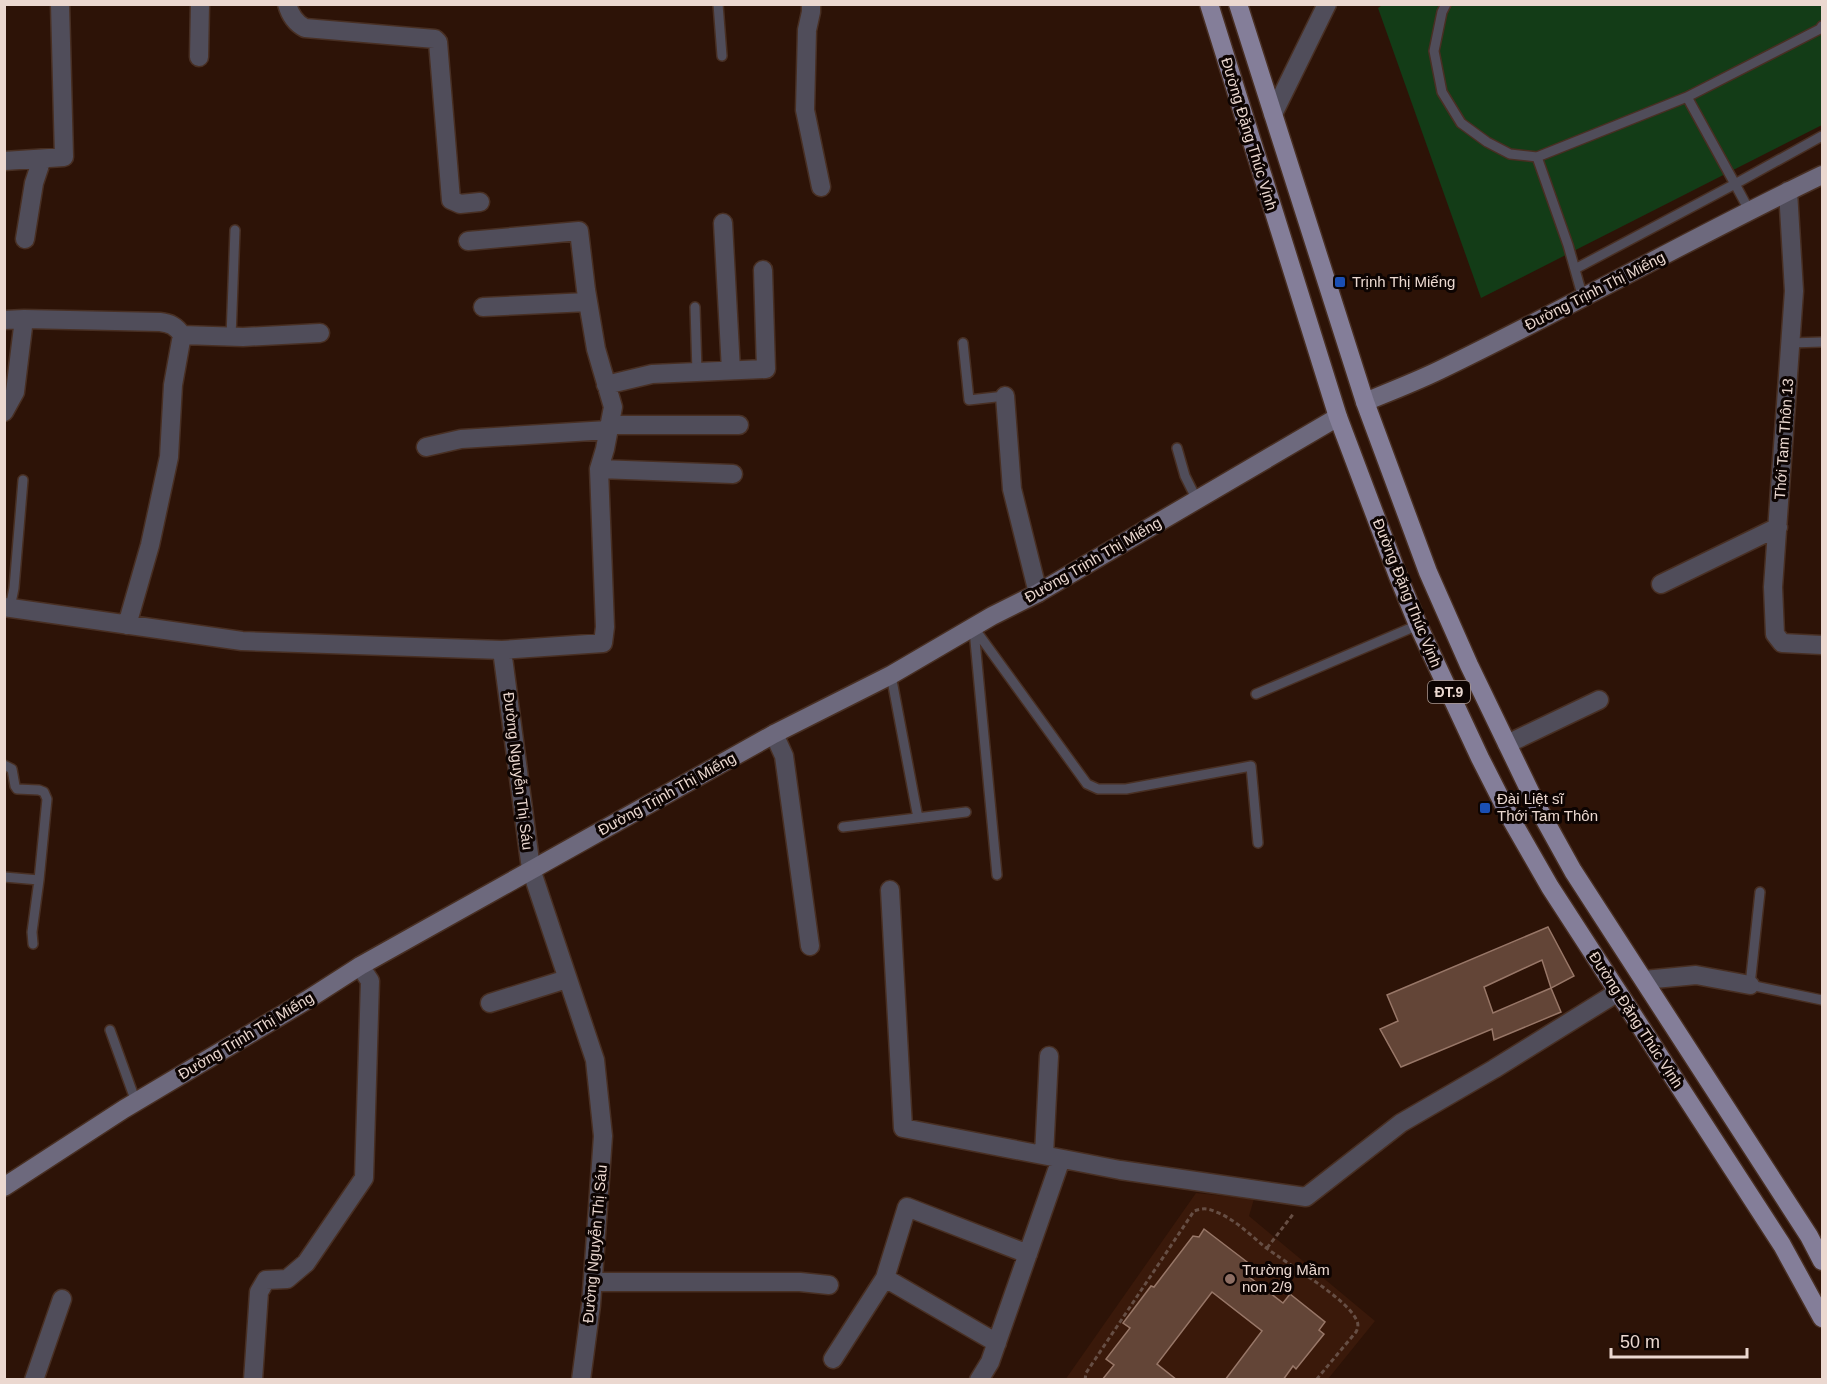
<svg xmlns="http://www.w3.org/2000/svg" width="1827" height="1384" viewBox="0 0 1827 1384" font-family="Arial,sans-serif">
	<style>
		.built { fill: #3a190a }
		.green { fill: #133c17 }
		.building { fill: #634537; stroke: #987768; stroke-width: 1.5; fill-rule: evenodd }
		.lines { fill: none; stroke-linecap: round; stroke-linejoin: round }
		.lane-casing { stroke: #482f23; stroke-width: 12 }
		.street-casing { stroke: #482f23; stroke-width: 21 }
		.secondary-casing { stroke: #482f23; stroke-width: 21 }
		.primary-casing { stroke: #482f23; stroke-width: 21 }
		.path { stroke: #664e44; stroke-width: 3; stroke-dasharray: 4.5 3; stroke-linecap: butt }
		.lane { stroke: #504d5a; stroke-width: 9 }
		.street { stroke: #504d5a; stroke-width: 18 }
		.secondary { stroke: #6d697d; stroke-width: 18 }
		.primary { stroke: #847e99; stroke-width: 18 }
		.transit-dot { fill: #1a4fb4; stroke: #0d0402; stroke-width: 2 }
		.education-dot { fill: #8d6e63; stroke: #0d0402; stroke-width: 2 }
		.labels { text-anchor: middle; stroke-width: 6; stroke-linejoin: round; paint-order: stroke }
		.shield { fill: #0d0402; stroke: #a89892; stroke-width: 1.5 }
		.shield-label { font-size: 14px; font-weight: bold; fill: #ebd8d0 }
		.street-label { font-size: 15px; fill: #ebd8d0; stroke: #0d0402 }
		.poi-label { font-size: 15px; fill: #ebd8d0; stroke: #0d0402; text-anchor: start }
	</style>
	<rect width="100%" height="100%" fill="#2d1307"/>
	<!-- built -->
	<path class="built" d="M1196,1193L1254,1199L1249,1216L1375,1321L1328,1379L1065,1380Z"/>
	<!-- green -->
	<path class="green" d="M1384,4L1822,5V125L1481,298L1378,8Z"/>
	<!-- building -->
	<path class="building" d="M1548,927L1574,976L1551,988L1561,1012L1494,1040L1492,1029L1401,1067L1380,1029L1398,1021L1387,995ZM1542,960L1551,988L1493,1013L1484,987Z
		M1204,1229L1255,1268L1248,1276L1283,1303L1290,1294L1325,1322L1319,1330L1324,1334L1296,1369L1293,1366L1283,1380H1225L1262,1331L1212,1292L1157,1364L1177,1380H1102L1114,1365L1106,1359L1130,1328L1123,1323L1151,1286L1154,1287L1193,1236L1199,1237Z"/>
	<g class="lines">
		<!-- lane casing -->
		<g class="lane-casing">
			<path id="lane" d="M718,4L722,56
				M1446,4L1442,12L1434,51L1442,92L1461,123L1487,142L1510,154L1537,157L1687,97
				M1822,26L1820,29L1687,97L1735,184L1822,136
				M1537,157L1568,245L1583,298
				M1575,269L1735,184L1749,210
				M695,307L697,372
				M231,337L235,230
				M963,343L969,400L1005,396
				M1790,343L1822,342
				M1177,448L1185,476L1197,500
				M10,608L14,588L23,480
				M974,628L1087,784L1098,789H1126L1251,766L1258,843
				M974,630L997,875
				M891,675L918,818
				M1256,694L1418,625
				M4,765L12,769L15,786L17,789L39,790L44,792L47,799L39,880L4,877
				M843,827L966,812
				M1760,892L1750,985L1822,1000
				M33,944L32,932L39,880
				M110,1030L136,1102"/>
		</g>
		<!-- street casing -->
		<g class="street-casing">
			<path id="street" d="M287,4C290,15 295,23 305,28L435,39L438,42L451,200L460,204L480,202
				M811,4V12L807,30L805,110L821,187
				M199,57L200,4
				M1273,114L1327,4
				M4,161L64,157L60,4
				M1788,191L1794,291L1773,587L1775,634L1782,643L1822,645
				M723,223L731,370
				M25,239L34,183L42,159
				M468,241L579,231L586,290L596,349L613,407L605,449L599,469L605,627L603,643L502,650
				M483,307L588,302
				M4,320L24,319
				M606,385L652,374L766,369L763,270
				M1005,396L1012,489L1038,593
				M4,412L15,392L24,319L160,322C170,323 176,326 182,335
				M609,425H739
				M426,447L461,439L608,430
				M599,469L733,474
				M1661,584L1778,527
				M4,607L242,641L502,650L531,869L595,1060L603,1136L591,1305L581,1380
				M127,625L150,545L169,457L173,385L182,335L243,337L320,333
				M774,734L784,756L810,946
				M1507,744L1599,700
				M890,890L903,1128L1120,1170L1306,1197L1401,1123L1494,1069L1618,992
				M1644,980L1696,975L1750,985
				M490,1003L567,979
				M1044,1155L1049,1056
				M885,1278L997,1343
				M593,1282H800L829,1285
				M833,1359L885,1278L907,1207L1028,1254
				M34,1380L62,1299
				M253,1380L259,1292L266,1280L287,1279L306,1263L364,1178L370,981L360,966
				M979,1380L990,1362L1061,1159"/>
		</g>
		<!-- secondary casing -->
		<g class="secondary-casing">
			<path id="secondary" d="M1365,402C1391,391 1418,381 1444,368C1572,306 1695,236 1822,175
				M4,1187L124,1109L307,1000L360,966L774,734L891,675L992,616L1038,593L1338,417"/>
		</g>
		<!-- primary casing -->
		<g class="primary-casing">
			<path id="primary" d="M1209,4L1338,417L1398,576L1418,625L1480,758L1511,819L1550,887L1782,1245L1822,1318
				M1238,4L1365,402L1428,572L1469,665L1537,806L1573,871L1809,1236L1822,1261"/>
		</g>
		<!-- path -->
		<path class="path" d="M1267,1248L1294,1213
			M1085,1380L1086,1373L1194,1211C1203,1208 1208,1208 1216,1212C1235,1219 1250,1235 1265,1247C1287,1264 1345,1297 1356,1319C1359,1324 1358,1328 1356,1332L1316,1380"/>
		<!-- lane -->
		<use href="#lane" class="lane"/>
		<!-- street -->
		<use href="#street" class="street"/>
		<!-- secondary -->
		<use href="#secondary" class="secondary"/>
		<!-- primary -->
		<use href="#primary" class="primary"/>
	</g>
	<!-- markers -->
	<g class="transit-dot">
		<rect x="1334" y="276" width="12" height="12" rx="3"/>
		<rect x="1479" y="802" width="12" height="12" rx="3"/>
	</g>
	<circle class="education-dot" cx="1230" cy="1279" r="6"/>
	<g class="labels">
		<!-- shield labels -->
		<rect class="shield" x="1428" y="681" width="42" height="22" rx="4.5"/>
		<g class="shield-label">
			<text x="1449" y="697">ĐT.9</text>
		</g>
		<!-- street labels -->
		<g class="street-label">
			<text transform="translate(1249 134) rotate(73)" y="5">Đường Đặng Thúc Vịnh</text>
			<text transform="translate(1595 291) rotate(-27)" y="5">Đường Trịnh Thị Miếng</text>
			<text transform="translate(1784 439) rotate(-86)" y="5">Thới Tam Thôn 13</text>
			<text transform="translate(1093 560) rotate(-30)" y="5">Đường Trịnh Thị Miếng</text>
			<text transform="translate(1407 593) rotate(68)" y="5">Đường Đặng Thúc Vịnh</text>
			<text transform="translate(518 771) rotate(83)" y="5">Đường Nguyễn Thị Sáu</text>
			<text transform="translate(667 794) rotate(-29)" y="5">Đường Trịnh Thị Miếng</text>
			<text transform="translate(1636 1020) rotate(57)" y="5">Đường Đặng Thúc Vịnh</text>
			<text transform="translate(246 1036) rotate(-31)" y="5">Đường Trịnh Thị Miếng</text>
			<text transform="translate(595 1244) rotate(-85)" y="5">Đường Nguyễn Thị Sáu</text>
		</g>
		<!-- poi labels -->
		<g class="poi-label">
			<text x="1352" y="287">Trịnh Thị Miếng</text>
			<text x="1497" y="804">Đài Liệt sĩ<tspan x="1497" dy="17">Thới Tam Thôn</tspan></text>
			<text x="1242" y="1275">Trường Mầm<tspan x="1242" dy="17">non 2/9</tspan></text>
		</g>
	</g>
	<!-- border -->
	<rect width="1827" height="1384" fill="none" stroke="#ebd8d0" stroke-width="12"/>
	<!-- scale -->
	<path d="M1611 1348v9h136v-9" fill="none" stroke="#ebd8d0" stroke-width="3"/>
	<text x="1620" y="1348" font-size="18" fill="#ebd8d0" stroke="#0d0402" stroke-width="4.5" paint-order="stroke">50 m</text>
</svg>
